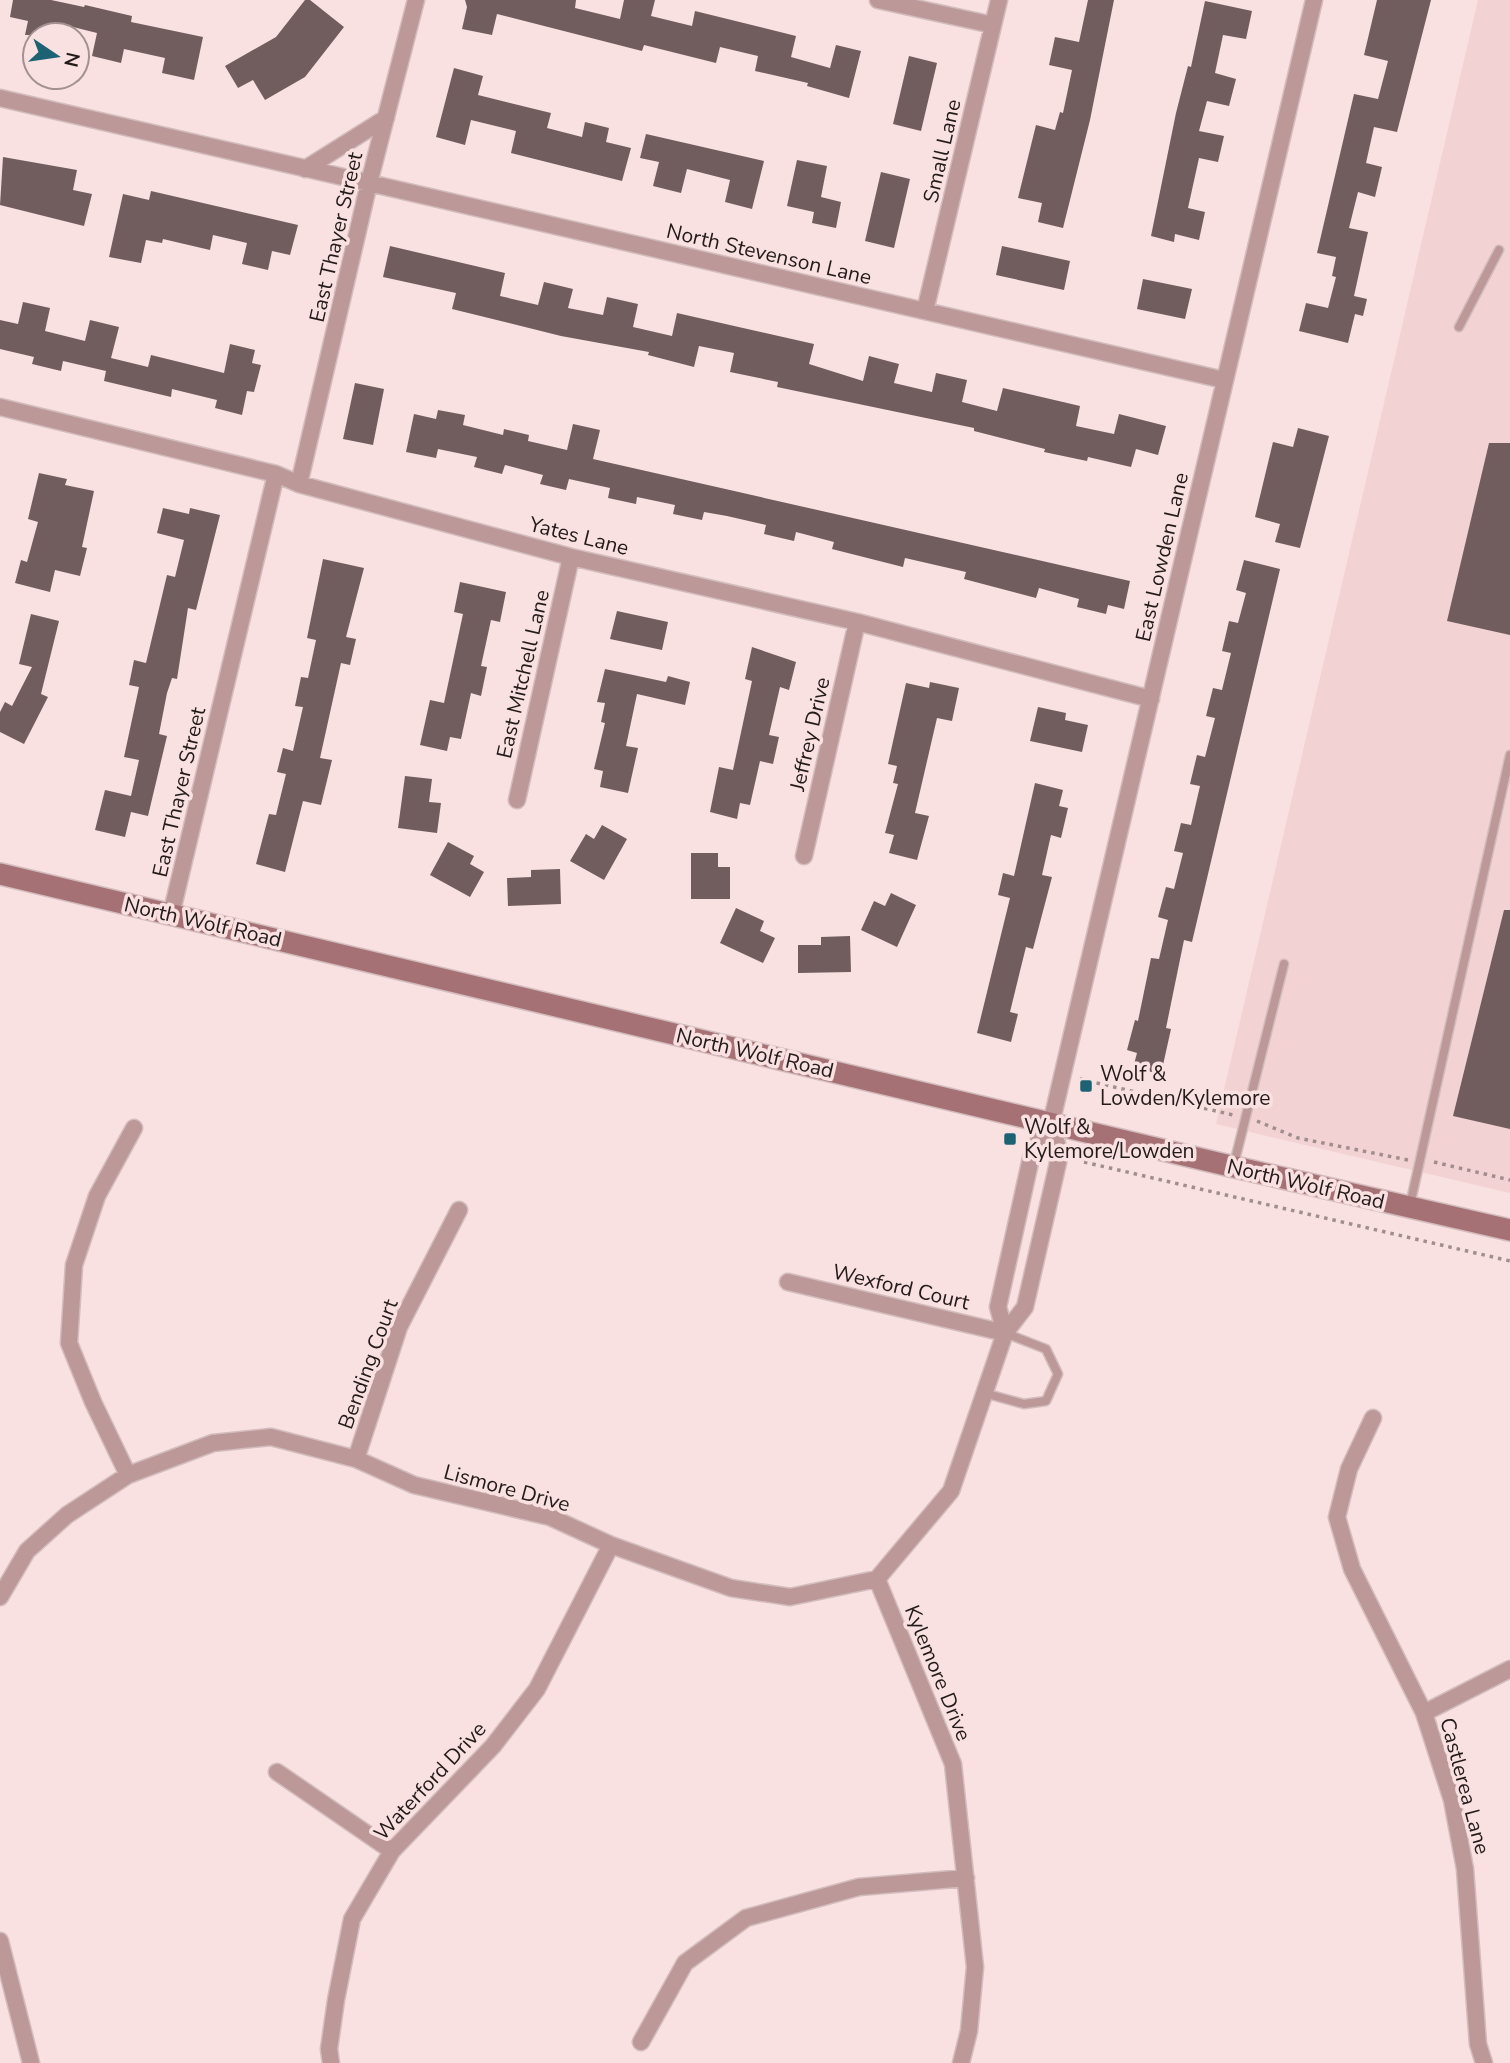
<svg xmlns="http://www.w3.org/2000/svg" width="1510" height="2063" viewBox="0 0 1510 2063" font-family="'Nunito Sans',sans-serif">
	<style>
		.built { fill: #f3d2d3 }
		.building { fill: #725d5e }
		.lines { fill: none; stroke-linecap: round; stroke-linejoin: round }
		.service-casing { stroke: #d2bcbd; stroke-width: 11 }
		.minor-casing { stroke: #d2bcbd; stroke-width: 19 }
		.secondary-casing { stroke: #d2bcbd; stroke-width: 24 }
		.path { stroke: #a08d8e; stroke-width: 3.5; stroke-dasharray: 3.5 5; stroke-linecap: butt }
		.service { stroke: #bc9899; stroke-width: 8 }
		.minor { stroke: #bc9899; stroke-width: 16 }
		.secondary { stroke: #a57174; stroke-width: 21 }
		.poi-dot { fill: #1c6273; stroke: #f9e0e1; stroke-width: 2.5 }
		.labels { text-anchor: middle; stroke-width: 7; stroke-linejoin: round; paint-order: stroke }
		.street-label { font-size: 21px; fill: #231a1a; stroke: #f9e0e1 }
		.poi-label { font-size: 21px; fill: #231a1a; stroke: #f9e0e1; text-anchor: start }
	</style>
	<rect width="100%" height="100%" fill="#f9e0e1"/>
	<!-- built -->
	<path class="built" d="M1478,0H1510V1193L1216,1124Z"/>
	<!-- building -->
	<path class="building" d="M13,0H51L84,7L85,5L132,16L131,22L203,37L194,80L162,73L165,58L124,49L121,63L92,56L97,33L61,24L59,35H25L28,21L10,17Z
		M305,0H310L344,27L305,77L265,100L253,80L238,88L225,66L276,37Z
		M465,0H576L575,8L620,19L624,0H655L651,16L692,26L695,11L796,36L791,57L830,68L836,45L861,51L849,98L807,86L808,83L755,71L758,56L720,47L716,63L644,45L642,51L497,14L492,35L462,29L467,7Z
		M1088,0H1114L1090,120L1063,228L1038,222L1042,203L1018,198L1036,125L1055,130L1060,112L1063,113L1072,70L1049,65L1055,37L1079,42Z
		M1377,0H1431L1397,132L1374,127L1366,163L1382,167L1375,197L1358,192L1349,228L1368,232L1354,296L1367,299L1363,316L1355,314L1348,343L1299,331L1306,303L1328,308L1336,277L1332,276L1336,257L1317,253L1354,94L1378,99L1388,61L1364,55Z
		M1205,1L1252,11L1246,39L1223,35L1215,73L1236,79L1229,106L1207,101L1199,131L1224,136L1218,162L1199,158L1188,208L1205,212L1199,240L1175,234L1174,242L1151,236L1176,113L1188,66L1191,67Z
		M909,56L937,63L921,131L893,124Z
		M454,68L483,76L478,95L551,113L547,128L582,137L585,122L609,128L606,142L631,148L622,181L511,153L516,131L471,120L465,145L436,137Z
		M646,134L764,161L752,209L725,202L730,180L687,169L681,193L653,186L659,162L640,158Z
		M3,157L77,170L73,190L92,194L84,226L0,205Z
		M797,160L827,166L821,197L841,202L836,228L812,223L814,212L787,206Z
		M881,172L910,179L894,248L865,241Z
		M151,191L298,225L290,255L272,251L268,270L242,264L247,243L213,235L210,250L163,239L162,243L146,240L141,263L109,257L123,194L149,200Z
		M390,246L505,273L500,296L538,305L544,282L573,289L568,308L603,315L607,297L638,304L633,327L672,336L677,313L814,344L809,364L863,381L869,356L899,364L894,383L932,392L936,373L967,380L962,402L997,411L1003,388L1080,406L1076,426L1114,434L1119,414L1166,426L1158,455L1136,449L1131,467L1088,457L1087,461L1044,452L1045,449L974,431V428L777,387L778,382L730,372L734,353L699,346L694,367L648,355L649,352L561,336L452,309L456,293L383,277Z
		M1002,246L1070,261L1064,290L996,275Z
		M1143,279L1192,289L1185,319L1137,309Z
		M23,302L50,308L45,331L85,341L90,320L119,327L111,358L148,367L151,355L224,373L230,344L255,350L252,363L261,365L254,392L247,391L242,415L215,408L217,400L172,389L171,397L104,381L106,371L63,361L61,371L32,364L34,357L0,349V320L18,324Z
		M355,383L384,389L373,445L343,439Z
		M438,410L465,415L463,425L503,435L504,429L529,435L528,441L567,450L573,424L600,430L593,459L1130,581L1124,609L1108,605L1106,614L1077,607L1079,599L1039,588L1036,598L964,579L966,572L905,558L903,567L832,549L834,542L796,532L794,541L764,534L766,525L727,516L704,512L702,520L673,514L675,505L637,497L636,504L608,498L610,488L569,479L566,490L540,484L543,475L505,465L502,474L474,467L477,457L438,449L436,458L406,452L414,414L436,419Z
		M1298,428L1329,436L1300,548L1275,542L1280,524L1255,517L1273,442L1293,447Z
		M1489,443H1510V635L1447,621Z
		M39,473L67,479L65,485L94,491L82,547L87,548L80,576L55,570L50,592L15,583L21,560L27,562L38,522L28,519Z
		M163,508L189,514L190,508L220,515L196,610L188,608L177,679L172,678L167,693L159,734L167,736L148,816L131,812L125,837L95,830L105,790L131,796L139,760L124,757L139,687L129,685L134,660L146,663L167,575L175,577L184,540L157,533Z
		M323,559L364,568L346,637L356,639L350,665L341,663L320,758L332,760L321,805L303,801L285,872L256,864L269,814L276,815L286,774L277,772L283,748L293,751L303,707L295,706L301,677L308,678L316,640L307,638Z
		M1244,560L1280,569L1192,942L1184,940L1166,1028L1171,1029L1161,1074L1133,1068L1137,1053L1127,1050L1135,1020L1138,1021L1151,958L1159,959L1168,920L1158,917L1166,887L1174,889L1183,853L1174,851L1181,823L1191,825L1200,786L1190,784L1197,755L1205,757L1215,718L1206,716L1213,688L1222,690L1231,653L1222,651L1229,621L1238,623L1246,593L1236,590Z
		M460,582L506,592L500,622L491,620L481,666L487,667L481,696L471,693L461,739L450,737L447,751L420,745L430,700L444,703L463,614L454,612Z
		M617,611L668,622L662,650L610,639Z
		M31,614L59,621L41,694L48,697L24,744L0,732V712L5,702L12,706L32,667L19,664Z
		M752,647L796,662L789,690L780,687L769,735L779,737L773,764L760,761L750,805L740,803L737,819L710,812L719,767L733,770L752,681L745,679Z
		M605,669L666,682L668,676L690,682L685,705L637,694L626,746L638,748L628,793L600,787L603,771L594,769L605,723L601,722L605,703L597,702Z
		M930,682L959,688L952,721L937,718L915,813L929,816L917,860L889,853L894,835L885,833L898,784L893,783L897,766L888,764L906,683L929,688Z
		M1038,707L1066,713L1065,720L1088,725L1082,752L1030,741Z
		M405,776L432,779L429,802L441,803L437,833L398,828Z
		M1035,783L1063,790L1059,806L1068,808L1061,838L1051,835L1042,875L1052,877L1033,949L1026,947L1020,971L1010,1012L1018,1014L1011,1042L977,1033L1010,898L998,895L1003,873L1014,876Z
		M602,825L627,839L604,880L570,861L586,834L594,839Z
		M448,842L474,856L470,864L484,872L470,897L430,875Z
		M691,853H718V867H730V899H691Z
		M560,869L561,904L508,906L507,878L531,877V870Z
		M891,893L916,905L897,947L861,930L874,901L885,906Z
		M736,908L764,921L760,931L775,938L763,963L720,943Z
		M1504,910H1510V1129L1453,1116Z
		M850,936L851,972L798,973V945H821V937Z"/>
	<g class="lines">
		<!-- service casing -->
		<g class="service-casing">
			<path id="service" d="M1459,327L1499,250
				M1234,1164L1284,964
				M1410,1205L1510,755
				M984,1393L1024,1404L1046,1401L1058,1374L1046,1349L1005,1333"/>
		</g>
		<!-- minor casing -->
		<g class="minor-casing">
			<path id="minor" d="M878,0L993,25
				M0,98L1224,380
				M305,169L386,118
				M925,311L999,0
				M0,407L276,474L299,484L571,557L857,622L1151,699
				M299,484L369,183L416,0
				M517,800L571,557
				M804,856L857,622
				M171,915L276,474
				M788,1282L1005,1333
				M1005,1333L998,1307L1033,1149L1051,1124L1314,0
				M1373,1418L1349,1469L1337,1517L1352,1569L1424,1713L1452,1800L1465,1869L1478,2044L1484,2063
				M356,1459L399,1327L459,1210
				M128,1475L93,1402L69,1343L74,1265L97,1196L134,1128
				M0,1597L27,1551L67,1515L128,1475L213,1443L271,1437L356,1459L414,1485L550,1517L611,1545L731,1588L790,1597L877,1579
				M1424,1713L1510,1669
				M277,1772L392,1851
				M0,1941L31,2063
				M641,2042L685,1963L746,1918L859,1887L966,1878
				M331,2063L329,2049L336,2000L352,1919L392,1851L493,1746L537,1689L611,1545
				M961,2063L969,2031L975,1967L953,1764L877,1579L951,1491L1005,1333L1025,1307L1060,1154L1051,1124"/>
		</g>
		<!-- secondary casing -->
		<g class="secondary-casing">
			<path id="secondary" d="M0,874L1226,1165L1510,1230"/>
		</g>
		<!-- path -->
		<path class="path" d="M1080,1079L1233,1115
			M1257,1121L1298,1138L1408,1160
			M1084,1162L1510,1261
			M1434,1162L1510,1180"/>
		<!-- service -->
		<use href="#service" class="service"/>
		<!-- minor -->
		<use href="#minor" class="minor"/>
		<!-- secondary -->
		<use href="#secondary" class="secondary"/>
	</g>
	<!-- markers -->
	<g class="poi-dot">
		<rect x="1079" y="1079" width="14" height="14" rx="3.5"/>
		<rect x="1003" y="1132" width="14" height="14" rx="3.5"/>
	</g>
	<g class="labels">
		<!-- street labels -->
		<g class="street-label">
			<text transform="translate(942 151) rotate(-77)" y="7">Small Lane</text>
			<text transform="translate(336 237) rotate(-77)" y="7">East Thayer Street</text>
			<text transform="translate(769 254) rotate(13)" y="7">North Stevenson Lane</text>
			<text transform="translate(579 536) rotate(14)" y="7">Yates Lane</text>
			<text transform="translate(1162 557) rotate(-77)" y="7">East Lowden Lane</text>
			<text transform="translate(523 674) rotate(-77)" y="7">East Mitchell Lane</text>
			<text transform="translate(810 734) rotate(-77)" y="7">Jeffrey Drive</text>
			<text transform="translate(179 792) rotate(-77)" y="7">East Thayer Street</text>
			<text transform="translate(203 922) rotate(13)" y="7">North Wolf Road</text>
			<text transform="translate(755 1053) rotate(13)" y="7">North Wolf Road</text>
			<text transform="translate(1306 1184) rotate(13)" y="7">North Wolf Road</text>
			<text transform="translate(901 1287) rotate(13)" y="7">Wexford Court</text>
			<text transform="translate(368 1364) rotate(-70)" y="7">Bending Court</text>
			<text transform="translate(507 1488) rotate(15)" y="7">Lismore Drive</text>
			<text transform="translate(938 1673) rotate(68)" y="7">Kylemore Drive</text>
			<text transform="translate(430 1781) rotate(-47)" y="7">Waterford Drive</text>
			<text transform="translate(1465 1786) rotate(75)" y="7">Castlerea Lane</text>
		</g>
		<!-- poi labels -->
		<g class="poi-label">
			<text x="1100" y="1081">Wolf &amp;<tspan x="1100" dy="24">Lowden/Kylemore</tspan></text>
			<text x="1024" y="1134">Wolf &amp;<tspan x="1024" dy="24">Kylemore/Lowden</tspan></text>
		</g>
	</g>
	<!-- north arrow -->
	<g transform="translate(56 56) rotate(103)"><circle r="33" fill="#f9e0e1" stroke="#a39191" stroke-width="2"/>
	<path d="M0-5L12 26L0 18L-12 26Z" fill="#1c6273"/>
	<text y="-10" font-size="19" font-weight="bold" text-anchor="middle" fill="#231a1a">N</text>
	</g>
</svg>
